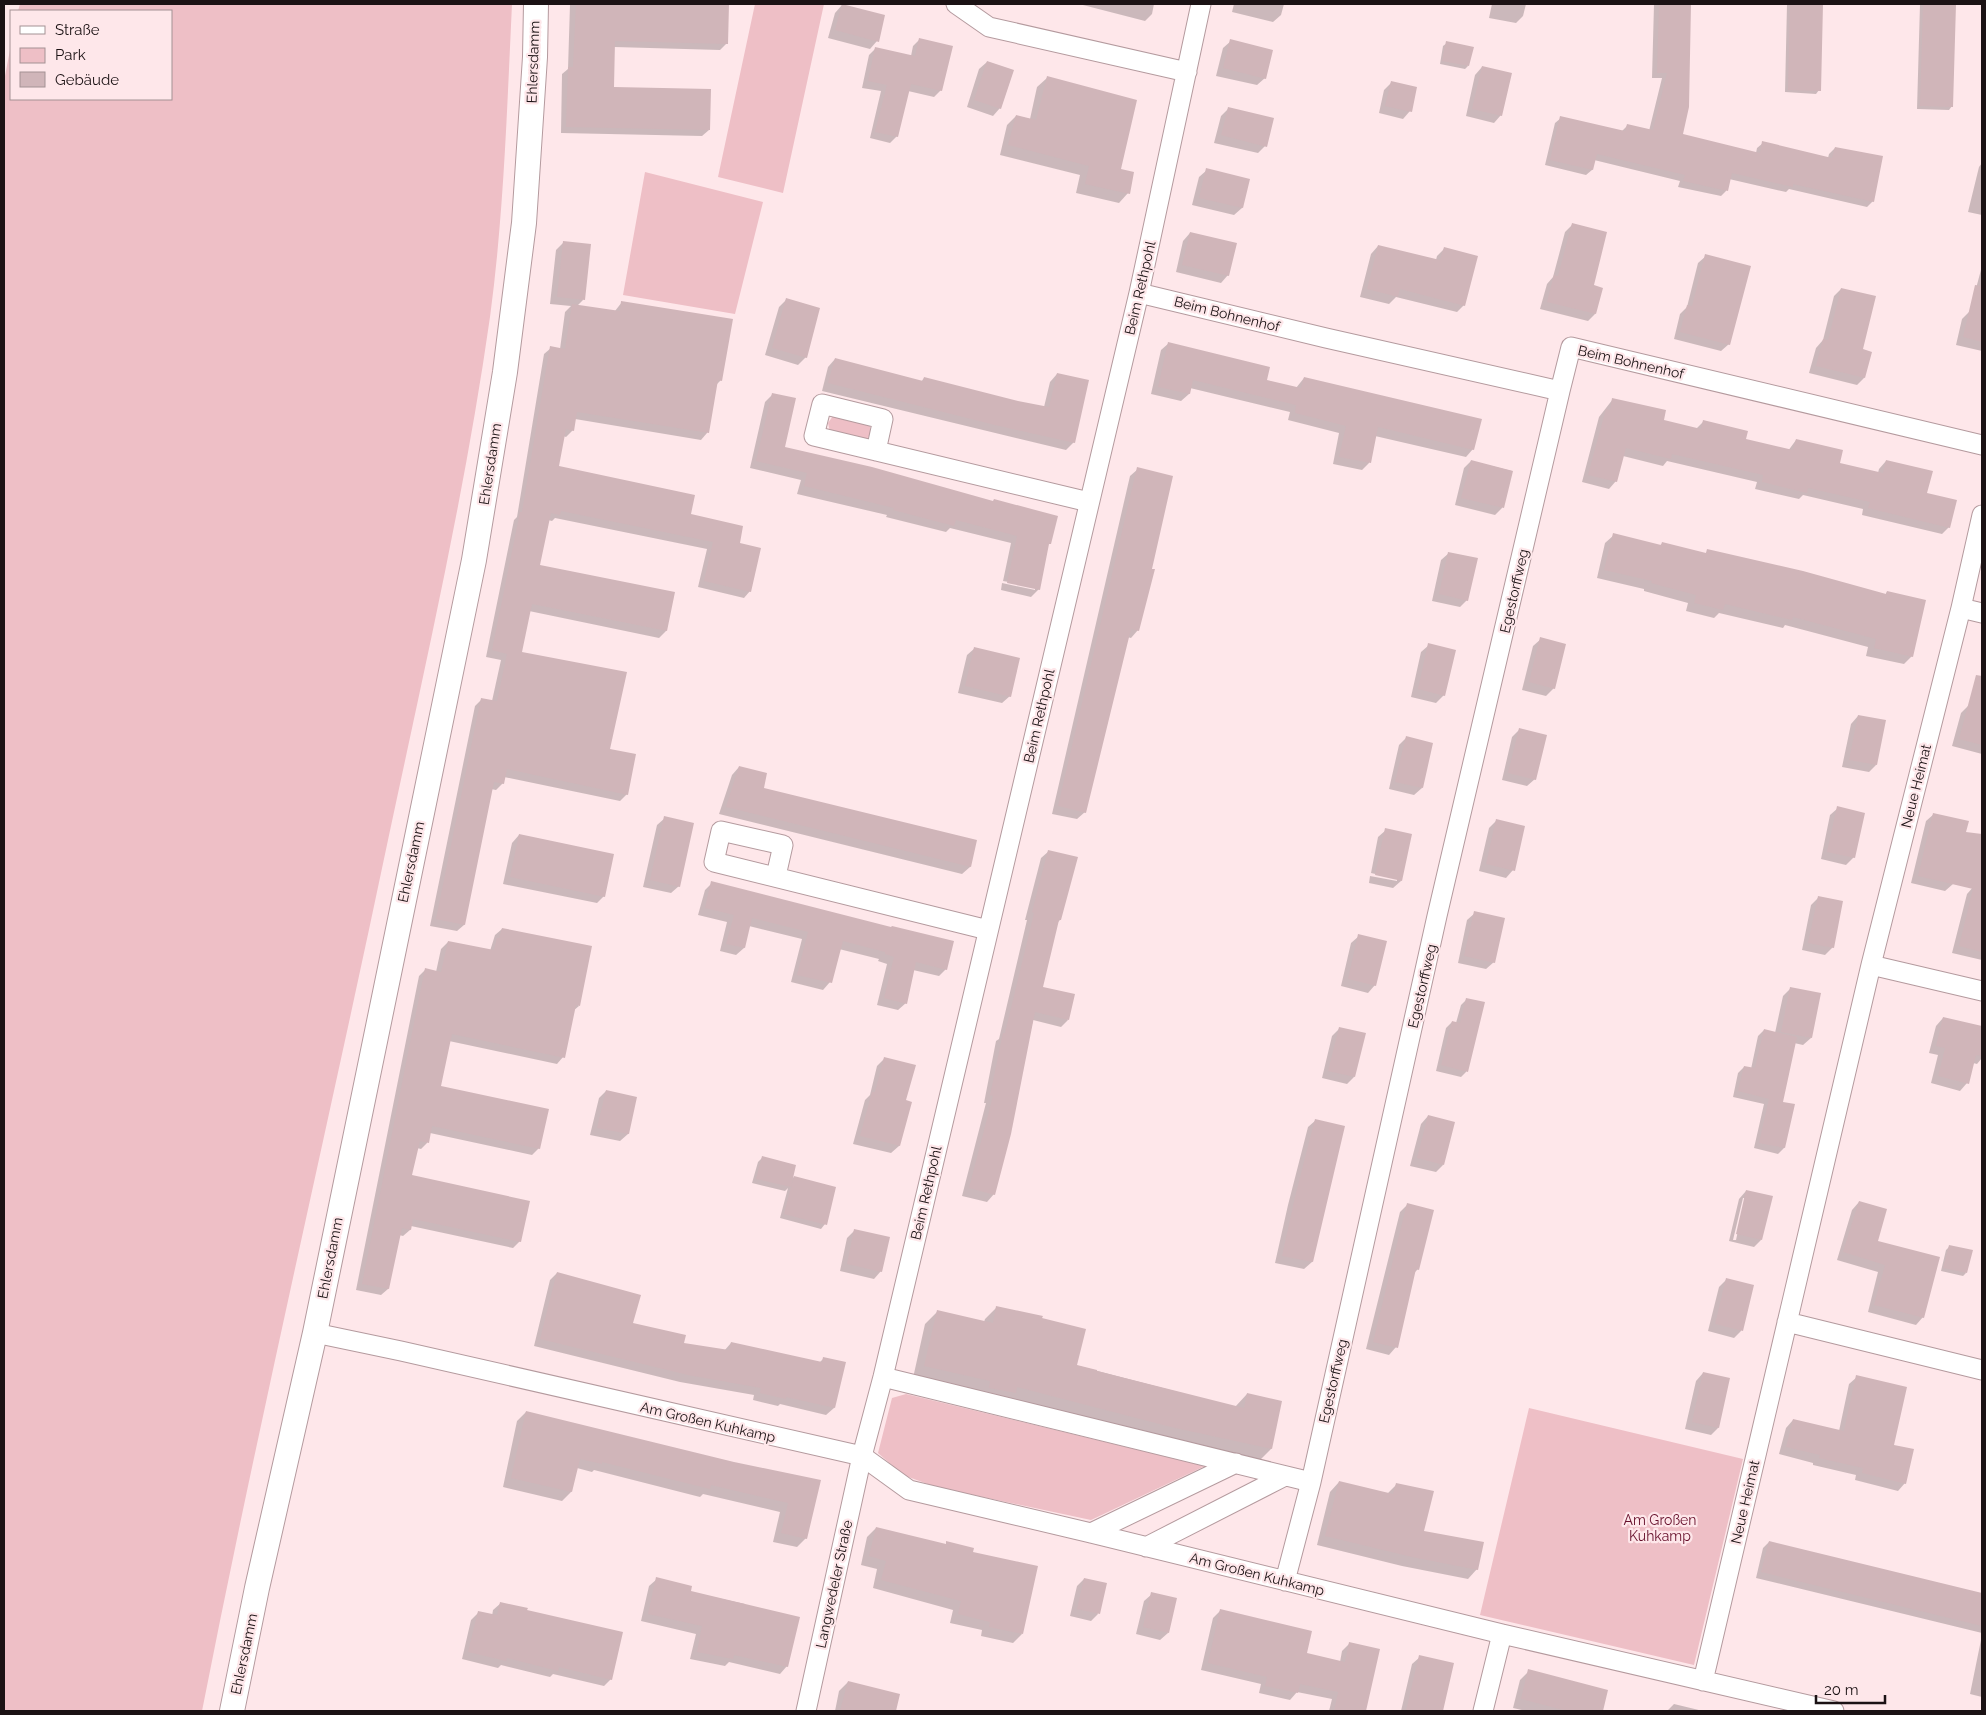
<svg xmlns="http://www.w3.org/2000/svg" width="1986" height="1715" viewBox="0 0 1986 1715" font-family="Raleway,sans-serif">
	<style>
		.green { fill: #eebfc6 }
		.shadow { fill: #0003; fill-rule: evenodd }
		.building { fill: #d0b5b9 }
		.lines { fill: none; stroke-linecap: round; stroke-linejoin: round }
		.minor-casing { stroke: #b49a9e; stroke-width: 21 }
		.tertiary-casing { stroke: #b49a9e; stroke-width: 26 }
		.minor { stroke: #fff; stroke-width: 19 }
		.tertiary { stroke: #fff; stroke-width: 24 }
		.labels { text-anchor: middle; stroke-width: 4.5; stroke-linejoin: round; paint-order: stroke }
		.street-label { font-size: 14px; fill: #1b1214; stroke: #fee7ea }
		.park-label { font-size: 14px; fill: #650e2a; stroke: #fee7ea }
	</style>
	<rect width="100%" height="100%" fill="#fee7ea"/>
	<!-- green -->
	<path class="green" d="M20,4H512C507,108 504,213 490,317C465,493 425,666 388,840C327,1131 259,1420 202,1711H4V81L11,45V99H171V11H18Z
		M755,4H824L783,193L718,177Z
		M645,172L763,202L735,314L623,295Z
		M833,416L869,424C872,430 870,436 866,440L830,432L828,423Z
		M906,1394L1205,1466L1091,1520L936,1487L903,1475L878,1453L892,1398Z
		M1529,1408L1743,1459L1694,1665L1480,1615Z"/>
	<!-- shadow -->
	<path class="shadow" d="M570,4H728L727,43L720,50L614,47L613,88L709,130L702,136L561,133L562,74L568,69Z
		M1079,4H1154L1152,14L1145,21Z
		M1234,4H1284L1281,15L1273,22L1232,12Z
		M1492,4H1526L1523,16L1516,23L1489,18Z
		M1654,4H1690L1688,106L1681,135L1756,153L1757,148L1763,143L1828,158L1829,154L1835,148L1873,201L1867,207L1789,189L1786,192L1729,179L1726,191L1721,196L1678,187L1680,181L1594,160L1592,170L1586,175L1545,165L1555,123L1561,118L1621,132L1627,126L1649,131L1662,78H1652Z
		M1787,4H1822L1819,90L1816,94L1785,92Z
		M1920,4H1954L1952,106L1949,110L1917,109Z
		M842,5L877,41L870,49L828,38L835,13Z
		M920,39L941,90L934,97L908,91L897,136L890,143L870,138L881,91L862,88L869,55L875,49L911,56L913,46Z
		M1231,41L1265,78L1257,85L1216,76L1223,48Z
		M1447,43L1468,66L1465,69L1440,64L1443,46Z
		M987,62L1000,108L993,116L967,107L979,69Z
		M1482,67L1501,115L1494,123L1466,116L1475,75Z
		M1047,78L1120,170L1128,193L1119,203L1076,193L1080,175L1000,155L1007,125L1016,116L1030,119L1037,87Z
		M1391,83L1410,111L1403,119L1379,113L1384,90Z
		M1228,109L1265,146L1258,153L1214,143L1221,116Z
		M1982,163V215L1968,212L1979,167Z
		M1207,170L1248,180L1242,208L1234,215L1192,205L1199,177Z
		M1572,225L1592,286L1595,314L1588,321L1540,309L1547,284L1553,277L1565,232Z
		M1190,233L1228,275L1221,283L1176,272L1183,241Z
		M564,242L583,300L577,306L615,311L622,302L721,380L715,386L707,433L701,440L575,419L573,430L566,437L563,436L558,467L689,514L738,544L750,591L744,598L698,587L707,549L555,518L552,521L548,520L539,566L674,593L666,631L659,638L529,611L520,652L609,750L627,794L620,801L504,777L503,783L496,790L491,789L464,925L457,931L430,926L475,706L482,699L492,701L501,660L486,657L514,520L517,517L544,354L551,348L560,349L565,312L571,306L550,304L556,250Z
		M1378,246L1436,260L1437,256L1444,249L1464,305L1457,312L1396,297L1389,304L1360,297L1371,254Z
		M1706,256L1729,344L1721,351L1674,339L1680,314L1687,307L1698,263Z
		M1982,266V351L1956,345L1962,319L1970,311Z
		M1841,289L1861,350L1864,378L1857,385L1809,373L1816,348L1823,340L1834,296Z
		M786,300L806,357L798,365L765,355L779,307Z
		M1169,343L1265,381L1296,388L1304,378L1473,449L1466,457L1375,436L1369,463L1362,470L1333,464L1339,433L1288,420L1290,412L1190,388L1189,394L1181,401L1151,394L1161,350Z
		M835,359L921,382L924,378L1017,402L1044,407L1050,382L1057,374L1074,442L1066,450L822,391L828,367Z
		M773,394L783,448L1048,545L1039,589L1031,597L1001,590L1002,583L1035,590V587L1003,581L1011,543L950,528L946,532L886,517L887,515L797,494L801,480L750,468L765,402Z
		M1613,399L1662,421L1696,429L1704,421L1745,440L1788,451L1796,440L1838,464L1878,473L1879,469L1886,461L1926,494L1949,527L1942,534L1862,515L1863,509L1803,495L1799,499L1755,489L1757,482L1667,461L1663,466L1623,456L1616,481L1609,489L1582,482L1599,417Z
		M1471,461L1512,471L1502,508L1495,515L1455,505L1464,468Z
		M1138,469V630L1131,638L1127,637L1085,812L1077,819L1052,814L1130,476Z
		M1614,535L1659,546L1663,543L1705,554L1708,551L1885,595L1887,592L1912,656L1904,664L1866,656L1868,647L1785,625L1783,628L1719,613L1714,618L1686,611L1688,603L1644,591V589L1597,578L1605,543Z
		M1449,553L1467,600L1460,607L1432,601L1441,560Z
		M1541,639L1554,688L1546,696L1522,690L1533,646Z
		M1429,645L1444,695L1436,703L1411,697L1421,652Z
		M975,648L1010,696L1002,703L958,693L967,655Z
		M1969,705L1982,709V754L1952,746L1961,713Z
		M1858,716L1876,765L1869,772L1842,767L1851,724Z
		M1520,729L1535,779L1527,786L1502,780L1512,737Z
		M1407,737L1422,788L1414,795L1389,789L1399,745Z
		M739,767L762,789L976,841L970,867L962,874L719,814L732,775Z
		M1838,808L1854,857L1846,865L1821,859L1830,815Z
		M1934,814L1953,884L1945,891L1911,883L1926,821Z
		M665,818L679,886L671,893L643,887L657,825Z
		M1497,820L1513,870L1506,878L1479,871L1489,828Z
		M1386,830L1401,881L1393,888L1369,883L1370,876L1397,881V879L1371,873L1378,837Z
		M519,835L604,896L597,903L503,884L512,843Z
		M1049,851L1060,920L1057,923L1042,988L1068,1020L1061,1027L1033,1020L994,1194L987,1202L962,1196L986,1103H984L996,1041L999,1039L1027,920H1025L1041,858Z
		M712,883L891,928L946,969L939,976L913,970L906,1003L898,1010L877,1005L887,964L878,961L879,959L839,949L830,982L823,990L791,982L802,939L749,926L744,948L736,955L720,951L727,922L698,915L705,890Z
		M1974,886L1982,888V960L1952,953L1967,894Z
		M1818,898L1833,947L1825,955L1802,950L1811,905Z
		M1475,913L1494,962L1486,969L1458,963L1467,920Z
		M502,929L579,1006L573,1011L563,1057L557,1064L449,1041L440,1087L539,1148L532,1155L430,1133L427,1143L421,1149L417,1148L411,1176L520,1241L513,1248L411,1226L410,1230L403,1236L399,1235L388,1289L381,1295L356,1290L419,976L425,970L436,972L441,949L448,942L490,951L495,935Z
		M1359,936L1375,985L1368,993L1341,986L1351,943Z
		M1791,988L1811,1038L1803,1045L1794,1043L1782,1103L1784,1148L1778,1154L1754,1148L1764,1104L1733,1097L1738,1073L1744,1067L1751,1069L1758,1036L1764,1030L1775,1033L1783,996Z
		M1467,999L1483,1003L1466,1072L1461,1077L1436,1071L1446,1028L1452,1022L1456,1023L1461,1005Z
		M1943,1018L1982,1028V1058L1977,1064L1973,1063L1967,1083L1960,1091L1931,1083L1938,1055L1929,1053L1936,1026Z
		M1340,1028L1354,1077L1347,1084L1322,1078L1332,1036Z
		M885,1058L905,1101L910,1103L899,1146L891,1153L853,1144L865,1100L870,1095L877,1066Z
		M606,1091L635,1098L628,1134L620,1141L590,1135L599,1098Z
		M1428,1116L1443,1165L1436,1172L1410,1166L1421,1124Z
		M1316,1120L1312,1262L1304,1269L1275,1263L1288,1205L1308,1127Z
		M762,1158L791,1180L794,1177L825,1224L821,1229L780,1218L788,1188L785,1191L752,1183L758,1162Z
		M1746,1191L1761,1240L1754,1247L1729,1241L1739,1199ZM1743,1198H1745L1736,1240H1733Z
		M1859,1202L1876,1241L1923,1317L1916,1325L1868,1312L1878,1272L1837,1260L1852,1210Z
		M1407,1205L1418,1269L1414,1273L1396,1347L1389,1355L1366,1349L1400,1212Z
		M854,1231L881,1271L874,1279L840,1271L847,1238Z
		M1949,1247L1966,1273L1963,1276L1941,1271L1946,1250Z
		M557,1273L632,1324L682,1344L724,1351L731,1343L819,1363L824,1358L834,1408L826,1415L780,1404L778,1406L753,1400L754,1395L680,1382L534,1346L550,1280Z
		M1727,1279L1753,1286L1741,1331L1734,1338L1708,1331L1719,1287Z
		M997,1307L1041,1319L1075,1365L1235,1407L1247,1394L1281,1402L1271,1449L1259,1461L913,1378L925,1324L937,1312L984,1322L985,1319Z
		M1703,1373L1718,1428L1711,1435L1685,1429L1696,1381Z
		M1857,1377L1892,1446L1905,1483L1898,1491L1855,1480L1856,1475L1813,1465V1463L1779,1454L1786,1428L1793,1420L1839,1431L1849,1384Z
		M526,1412L734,1464L819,1481L806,1538L797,1547L773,1542L780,1512L703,1494L700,1497L594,1470L592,1472L577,1468L571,1492L562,1501L503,1487L517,1421Z
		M1339,1482L1387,1494L1397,1484L1423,1532L1477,1569L1468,1579L1402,1566L1317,1545L1330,1492Z
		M876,1528L945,1545L947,1543L971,1553L1022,1634L1013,1643L981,1636L982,1630L950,1623L953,1610L873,1588L877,1569L861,1565L867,1537Z
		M1769,1542L1982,1594V1633L1756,1578L1763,1548Z
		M657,1579L690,1592L745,1604L744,1606L787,1666L780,1674L729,1662L725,1666L690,1659L696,1634L641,1621L649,1586Z
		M1084,1579L1098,1614L1091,1621L1070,1616L1077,1586Z
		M1152,1594L1168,1633L1160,1640L1136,1634L1144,1601Z
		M501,1603L525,1611L611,1679L604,1686L553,1674L550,1677L501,1665L498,1668L462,1659L471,1620L478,1613L492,1616L493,1610Z
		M1220,1611L1305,1654L1340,1662L1342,1651L1350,1643L1378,1650L1365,1711H1329L1332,1699L1297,1692L1290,1700L1259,1693L1261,1684L1201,1670L1213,1618Z
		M1982,1635V1697L1970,1694Z
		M1420,1657L1453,1664L1442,1711H1401L1412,1664Z
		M1529,1671L1607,1691L1602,1711H1526L1513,1708L1520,1680Z
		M848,1682L898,1695L894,1711H835L839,1691Z
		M1674,1704L1703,1711H1667Z"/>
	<!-- building -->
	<path class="building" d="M576,4H729L728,44L615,41L614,87L711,89L710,130L566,127L568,67H573Z
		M842,4L885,15L879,42L835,30Z
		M1659,4H1691L1689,107L1683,134L1760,153L1762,141L1832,158L1835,147L1883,156L1874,202L1793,184V187L1732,173L1728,191L1683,181L1685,175L1597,154L1593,170L1550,160L1560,116L1625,131L1627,124L1653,130L1667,73H1657Z
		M1790,4H1823L1821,91L1788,90Z
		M1923,4H1956L1953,107L1920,106Z
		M919,38L953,46L942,91L911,84L898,137L875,132L887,85L868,81L875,47L915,56Z
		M1230,39L1273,50L1266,79L1223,68Z
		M1446,41L1474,47L1469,66L1442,61Z
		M987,61L1014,70L1001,109L974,100Z
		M1482,66L1512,73L1502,116L1472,109Z
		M1047,76L1137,100L1121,169L1134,172L1130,194L1085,184L1089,166L1008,145L1016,115L1036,120Z
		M1391,81L1417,87L1412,112L1385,106Z
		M1228,107L1274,118L1267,147L1221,135Z
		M1206,168L1250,179L1243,208L1199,198Z
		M1572,223L1607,232L1594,285L1603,288L1596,314L1547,302L1554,275L1558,276Z
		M1190,232L1237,243L1229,276L1182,265Z
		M563,241L591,244L585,300L557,297Z
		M1378,245L1440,260L1444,247L1478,256L1465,306L1400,289L1398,297L1367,289Z
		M1705,254L1751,266L1730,345L1680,332L1687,305L1692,306Z
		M1975,285L1982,286V342L1963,337Z
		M1841,288L1876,296L1863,349L1872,352L1865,378L1816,366L1823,339L1828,340Z
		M786,298L820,308L807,358L772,348Z
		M621,301L733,319L722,381L718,380L709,433L577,412L574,431L566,429L559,466L695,495L691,514L743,526L740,543L761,548L751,592L704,581L713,542L561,511L560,515L551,513L540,565L675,592L667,631L532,604L522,652L627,672L610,749L636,754L628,795L507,769L504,784L494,782L465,925L436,919L481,698L497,701L507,654L492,650L520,512H522L550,346L565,349L572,304L620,311Z
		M1168,342L1270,367L1267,380L1301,388L1304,377L1482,419L1474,450L1378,427L1371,463L1339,457L1346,426L1295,413L1296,405L1193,380L1190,394L1158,387Z
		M835,358L923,381L924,377L1018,401L1049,407L1057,373L1089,380L1075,443L995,425L828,383Z
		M772,393L796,398L785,447L872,467L993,501L994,499L1058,516L1051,544H1049L1040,590L1007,583L1017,536L956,520L954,526L893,510L894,508L804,486L807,473L756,461Z
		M1612,398L1666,410L1664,420L1701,429L1703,420L1748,431L1746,439L1793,450L1796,439L1843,450L1840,463L1883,473L1886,460L1933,471L1927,493L1957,500L1950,528L1868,508L1870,502L1808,488L1807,493L1762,482L1763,475L1672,454L1671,459L1626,448L1617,482L1588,475L1606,409L1610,410Z
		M1471,460L1513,471L1504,508L1461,498Z
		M1137,467L1173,476L1152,569H1155L1139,631L1131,629L1086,813L1058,806Z
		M1613,533L1661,545L1662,542L1706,553L1707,549L1803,571L1886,594L1887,591L1926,600L1913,657L1874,648L1876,639L1793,617L1792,620L1725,604L1723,610L1694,603L1696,595L1651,583L1652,581L1604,570Z
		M1448,552L1478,558L1468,601L1439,594Z
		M1540,637L1566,644L1555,689L1529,682Z
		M1428,643L1456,650L1445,696L1418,689Z
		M974,647L1020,658L1011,697L965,686Z
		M1976,675L1982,676V745L1959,739Z
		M1858,715L1886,720L1877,765L1849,760Z
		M1519,728L1547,735L1536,780L1508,773Z
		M1406,736L1433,743L1423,788L1395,782Z
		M739,766L767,773L764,788L977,840L971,867L726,807Z
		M1837,806L1865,813L1855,858L1827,852Z
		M1933,813L1969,821L1966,832L1982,834V952L1959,946L1973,889L1918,876Z
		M664,816L694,823L680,887L650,880Z
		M1496,819L1525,826L1515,871L1486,864Z
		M1385,828L1412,834L1402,881L1375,875Z
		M519,834L614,854L605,897L510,877Z
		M1048,850L1078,857L1061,920H1059L1043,987L1075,994L1069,1020L1035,1012L1011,1134L995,1195L969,1188L993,1096L990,1095L1003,1033H1005L1034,913L1032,912Z
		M711,881L891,927L892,926L954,941L947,970L916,962L907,1004L884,998L894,957L885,954V952L843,941L832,983L797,975L808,932L752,918L745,948L726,944L734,915L705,908Z
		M1818,896L1843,901L1834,948L1808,943Z
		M1474,911L1505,918L1495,963L1464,956Z
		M502,928L592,946L580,1006L576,1005L565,1058L452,1034L441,1086L549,1109L540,1149L432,1126L429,1143L420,1141L412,1175L530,1201L521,1242L413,1219L411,1230L402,1228L389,1289L362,1284L425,968L441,972L448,941L494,950L497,938H499Z
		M1358,934L1387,941L1376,986L1348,979Z
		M1790,987L1821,993L1812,1038L1781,1032Z
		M1466,998L1485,1002L1468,1072L1441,1065L1452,1021L1460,1023Z
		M1943,1017L1982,1026V1056L1976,1055L1969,1084L1938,1076L1945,1048L1936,1046Z
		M1339,1027L1366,1033L1355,1077L1328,1071Z
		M1764,1029L1797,1037L1783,1102L1795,1104L1785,1148L1759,1143L1769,1099L1738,1091L1744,1066L1755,1068Z
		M884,1057L916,1065L906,1100L912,1102L900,1146L860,1136L872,1092H875Z
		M606,1090L637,1097L629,1134L597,1128Z
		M1428,1115L1455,1122L1444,1165L1417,1158Z
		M1315,1119L1345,1126L1313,1262L1282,1256L1295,1197Z
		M762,1156L796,1165L791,1187L756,1179Z
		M794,1176L836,1187L827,1225L784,1214Z
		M1746,1190L1773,1196L1762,1240L1736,1234Z
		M1859,1201L1887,1209L1878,1241L1940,1257L1924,1318L1874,1305L1885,1265L1843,1252Z
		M1407,1203L1434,1210L1419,1270L1416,1269L1398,1348L1373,1342Z
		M854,1229L890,1237L882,1272L847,1264Z
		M1949,1245L1973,1250L1967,1273L1943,1268Z
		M557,1272L641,1295L633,1323L686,1335L684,1343L729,1350L731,1342L822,1362L823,1357L846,1362L835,1408L786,1397V1399L760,1393L761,1388L688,1375L540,1339Z
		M1726,1278L1754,1285L1743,1331L1715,1324Z
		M996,1306L1043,1316L1042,1318L1086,1329L1077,1365L1097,1370V1371L1244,1408L1247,1393L1282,1401L1272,1449L1171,1427L1017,1387L1016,1393L989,1388L990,1381L924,1366L937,1310L993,1323Z
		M1703,1372L1730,1378L1719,1428L1692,1422Z
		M1856,1375L1907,1387L1894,1445L1914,1449L1906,1484L1862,1473L1863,1468L1819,1458L1820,1455L1786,1447L1793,1419L1844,1431Z
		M526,1411L734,1462L821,1480L807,1539L781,1533L788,1503L711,1485L710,1489L602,1462V1464L580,1459L572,1492L511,1478Z
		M1339,1481L1393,1494L1396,1483L1434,1491L1424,1531L1484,1542L1478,1570L1412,1557L1325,1536Z
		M876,1527L946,1544V1541L974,1548L973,1552L1038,1566L1023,1634L989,1627L990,1622L958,1614L961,1601L881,1580L886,1561L869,1556Z
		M1769,1541L1982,1593V1626L1761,1572Z
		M656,1577L692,1586L691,1591L800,1617L788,1667L734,1655L733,1659L697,1652L702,1626L648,1614Z
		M1084,1578L1107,1583L1100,1614L1077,1609Z
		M1151,1592L1177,1598L1169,1633L1143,1627Z
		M500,1602L528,1608L527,1610L623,1632L612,1680L559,1667L558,1671L507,1658L506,1661L468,1652L478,1611L497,1615Z
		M1220,1609L1312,1631L1307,1653L1345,1662L1349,1642L1380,1649L1366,1711H1334L1338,1692L1300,1684L1298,1693L1265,1686L1267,1677L1208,1663Z
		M1419,1655L1454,1663L1443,1711H1406Z
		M1528,1669L1608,1690L1603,1711H1567L1521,1699Z
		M848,1681L900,1694L896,1711H840Z"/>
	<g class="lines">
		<!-- minor casing -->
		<g class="minor-casing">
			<path id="minor" d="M956,4L989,27L1187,72
				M1139,293L1326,338L1560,391L1571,347L1982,445
				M876,451L883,419L822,404L814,436L1089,502
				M1961,608L1982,613
				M776,876L783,845L721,831L714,862L988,930
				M1871,965L1982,991
				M1787,1322L1982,1370
				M315,1333L401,1351L862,1456L909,1490L1091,1533L1502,1634L1834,1711
				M883,1377L1311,1482
				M1091,1533L1236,1463
				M1146,1547L1285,1476
				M1285,1581L1311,1482L1437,916L1560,391
				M1703,1681L1871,965L1961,608L1982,515
				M806,1711L862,1456L883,1377L1139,293L1201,4
				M1483,1711L1502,1634"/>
		</g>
		<!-- tertiary casing -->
		<g class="tertiary-casing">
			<path id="tertiary" d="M232,1711L257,1588L315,1333L474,560L505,372L524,223L535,57L536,4"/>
		</g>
		<!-- minor -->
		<use href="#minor" class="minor"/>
		<!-- tertiary -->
		<use href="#tertiary" class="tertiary"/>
	</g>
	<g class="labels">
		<!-- street labels -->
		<g class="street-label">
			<text transform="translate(533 62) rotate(-88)" y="5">Ehlersdamm</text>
			<text transform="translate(1140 288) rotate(-77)" y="5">Beim Rethpohl</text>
			<text transform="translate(1227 314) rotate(14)" y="5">Beim Bohnenhof</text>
			<text transform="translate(1631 362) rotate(13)" y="5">Beim Bohnenhof</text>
			<text transform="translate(490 464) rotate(-81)" y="5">Ehlersdamm</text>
			<text transform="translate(1514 591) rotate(-77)" y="5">Egestorffweg</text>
			<text transform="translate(1039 716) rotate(-77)" y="5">Beim Rethpohl</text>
			<text transform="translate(1916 786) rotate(-76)" y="5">Neue Heimat</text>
			<text transform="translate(411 862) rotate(-78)" y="5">Ehlersdamm</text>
			<text transform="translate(1422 986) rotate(-77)" y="5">Egestorffweg</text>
			<text transform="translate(926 1193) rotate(-77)" y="5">Beim Rethpohl</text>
			<text transform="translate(330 1258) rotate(-79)" y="5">Ehlersdamm</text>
			<text transform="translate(1333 1381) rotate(-77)" y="5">Egestorffweg</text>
			<text transform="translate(708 1422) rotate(13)" y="5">Am Großen Kuhkamp</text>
			<text transform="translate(1745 1502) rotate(-77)" y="5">Neue Heimat</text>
			<text transform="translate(1257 1574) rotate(14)" y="5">Am Großen Kuhkamp</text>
			<text transform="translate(834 1584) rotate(-78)" y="5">Langwedeler Straße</text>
			<text transform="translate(244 1654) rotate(-78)" y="5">Ehlersdamm</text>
		</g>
		<!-- park labels -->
		<g class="park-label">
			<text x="1660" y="1525">Am Großen<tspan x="1660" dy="16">Kuhkamp</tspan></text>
		</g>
	</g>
	<!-- border -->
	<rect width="1986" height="1715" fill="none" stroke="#1b1214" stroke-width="10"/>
	<!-- legend -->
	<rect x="10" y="10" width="162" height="90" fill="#fee7ea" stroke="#a39294"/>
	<rect x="20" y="26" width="25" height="8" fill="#ffffff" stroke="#a39294"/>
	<text x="55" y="35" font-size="15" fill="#1b1214">Straße</text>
	<rect x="20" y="48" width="25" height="15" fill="#eebfc6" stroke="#a39294"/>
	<text x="55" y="60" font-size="15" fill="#1b1214">Park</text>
	<rect x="20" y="72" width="25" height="15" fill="#d0b5b9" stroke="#a39294"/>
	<text x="55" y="85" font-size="15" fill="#1b1214">Gebäude</text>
	<!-- scale -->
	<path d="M1816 1695v8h69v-8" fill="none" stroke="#1b1214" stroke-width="2.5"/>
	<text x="1824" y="1695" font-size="15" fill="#1b1214" stroke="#fee7ea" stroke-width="4" paint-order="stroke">20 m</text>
</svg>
